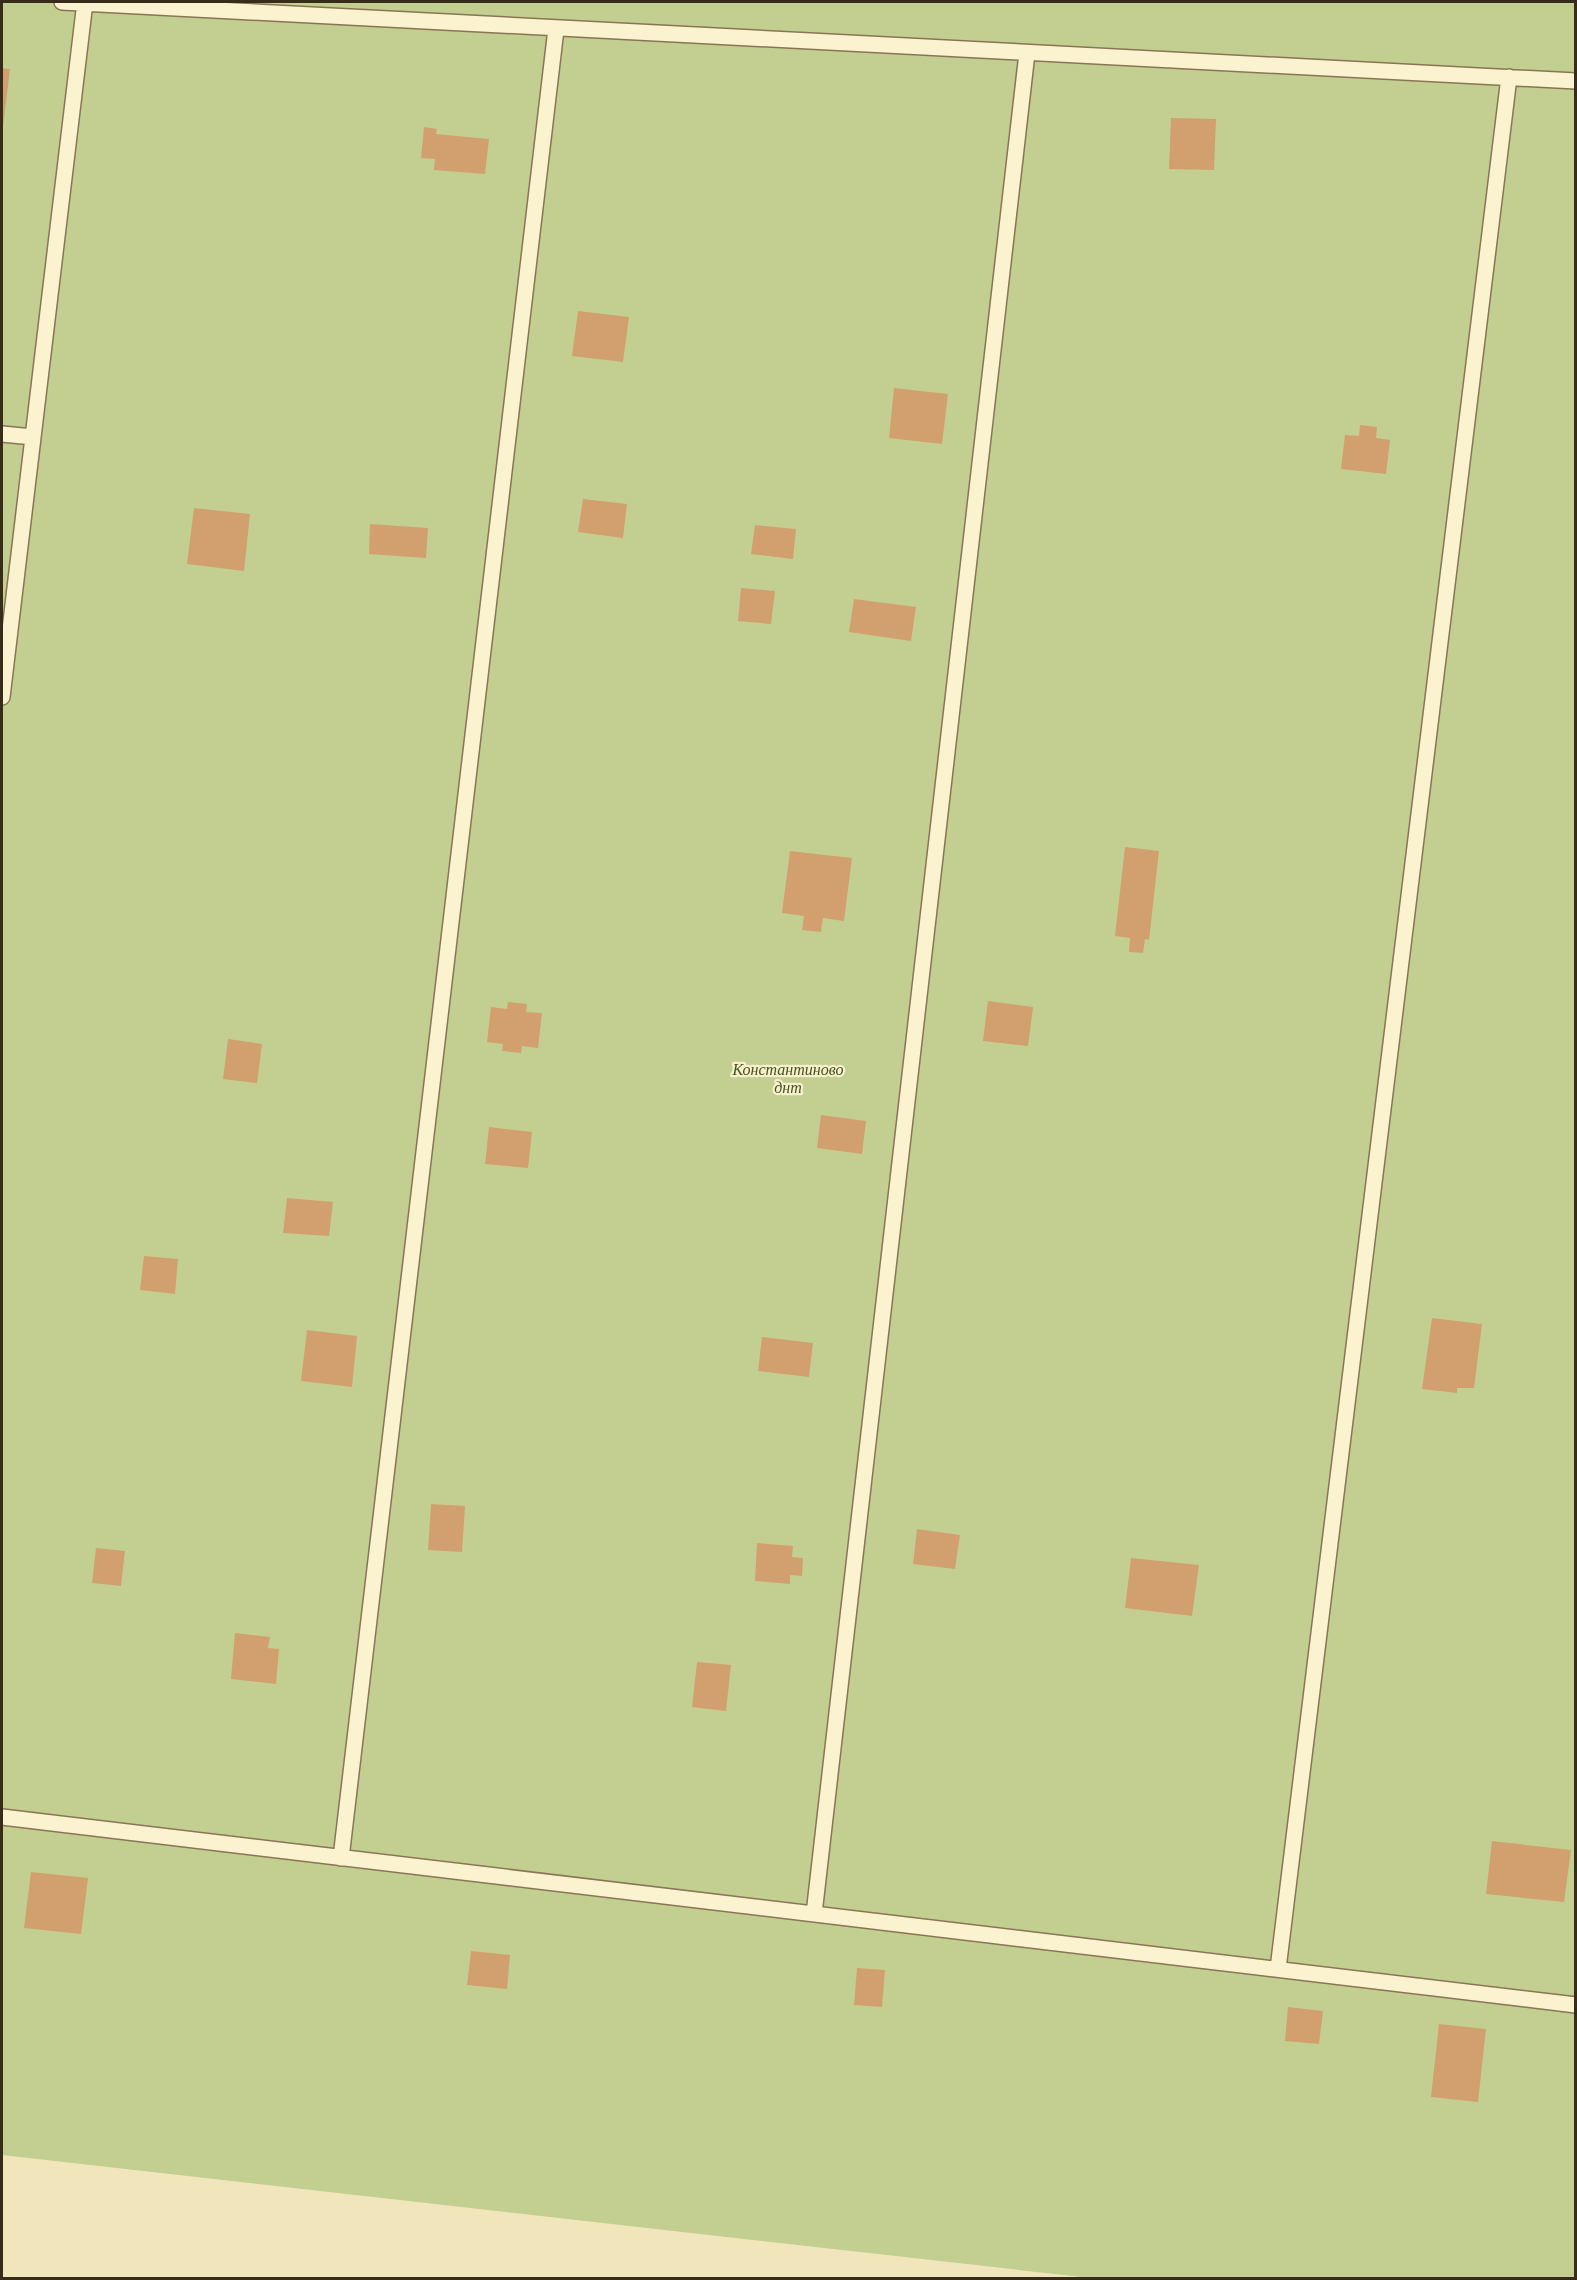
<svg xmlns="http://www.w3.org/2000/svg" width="1577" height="2280" font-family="'Times New Roman',serif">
<rect width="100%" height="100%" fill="#f1e5bc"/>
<path fill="#c3cf90" d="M2,2H1575V2278H1090L2,2155Z"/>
<path fill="#d2a06f" d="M2,68L10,69L3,127H2Z
M1171,118L1216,119L1214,170L1169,169Z
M424,127L437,129L436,134L489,139L485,174L434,170L435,159L421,158Z
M578,311L629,317L623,362L572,356Z
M894,388L948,394L942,444L889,438Z
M1360,425L1377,427L1376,438L1390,440L1386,474L1341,469L1345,435L1359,436Z
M583,499L627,504L623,538L578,532Z
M194,508L250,514L244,571L187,564Z
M370,524L428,528L426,558L369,554Z
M755,525L796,529L793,559L751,554Z
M741,588L775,591L771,624L738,621Z
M854,599L916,607L911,641L849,632Z
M1125,847L1159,851L1149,940L1145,939L1143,953L1129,952L1130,938L1115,936Z
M790,851L852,858L844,921L823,918L821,932L802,930L804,916L782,913Z
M988,1001L1033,1007L1028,1046L983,1041Z
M508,1002L527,1004L526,1012L542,1013L538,1048L522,1046L521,1053L502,1051L503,1044L487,1042L491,1007L507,1009Z
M228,1039L262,1044L257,1083L223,1079Z
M821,1115L866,1121L862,1154L817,1148Z
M489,1127L532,1132L528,1168L485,1164Z
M287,1198L333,1202L329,1236L283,1233Z
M144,1256L178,1259L175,1294L140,1290Z
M1432,1318L1482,1324L1474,1388H1457V1393L1422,1389Z
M307,1330L357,1336L352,1387L301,1381Z
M762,1337L813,1343L809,1377L758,1371Z
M431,1504L465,1506L462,1552L428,1550Z
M917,1529L960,1535L955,1569L913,1564Z
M757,1543L793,1546L792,1557L803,1558L802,1576L790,1575V1584L755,1581Z
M96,1548L125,1551L121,1586L92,1583Z
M1131,1558L1199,1565L1192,1616L1125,1608Z
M235,1633L270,1637L268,1648L279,1649L276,1684L231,1679Z
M697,1662L731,1665L726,1711L692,1707Z
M1492,1841L1571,1850L1564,1902L1486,1894Z
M31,1872L88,1878L81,1934L24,1928Z
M471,1951L510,1955L507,1989L467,1985Z
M857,1968L885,1970L882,2007L854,2005Z
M1288,2007L1323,2011L1319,2044L1285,2041Z
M1439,2024L1486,2029L1478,2102L1431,2097Z"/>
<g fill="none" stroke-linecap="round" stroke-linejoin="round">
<g stroke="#897555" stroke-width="18">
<path id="lane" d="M62,2L1576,81
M2,434L33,437
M2,697L85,2
M2,1817L1576,2005
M341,1858L556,29
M814,1914L1027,53
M1278,1969L1509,77"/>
</g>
<use href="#lane" stroke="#fbf2d0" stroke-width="15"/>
</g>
<g text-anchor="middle" stroke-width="4.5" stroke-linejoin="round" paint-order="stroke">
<g font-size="16" font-style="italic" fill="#435520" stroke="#f8efcc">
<text x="788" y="1075">Константиново<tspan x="788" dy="18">днт</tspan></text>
</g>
</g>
<rect width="1577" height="2280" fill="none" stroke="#372b1a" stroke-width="6"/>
</svg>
